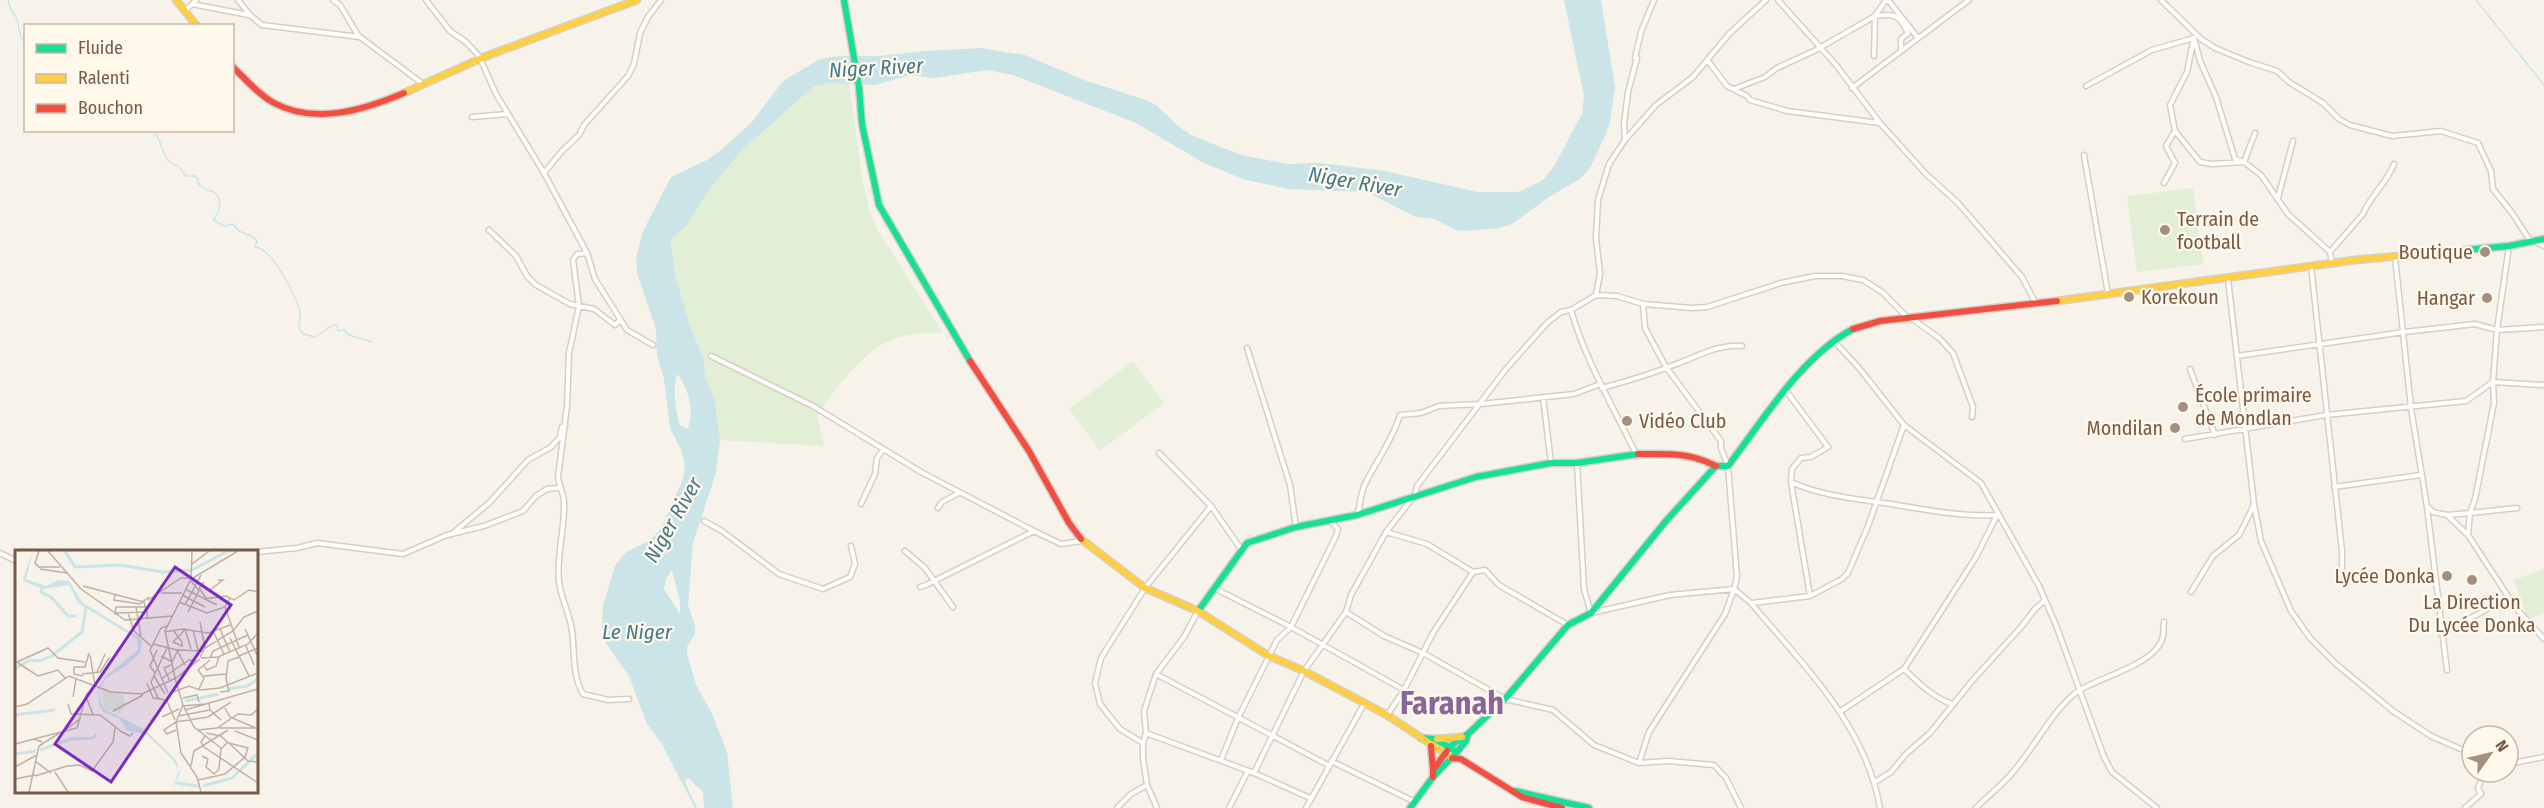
<svg xmlns="http://www.w3.org/2000/svg" width="2544" height="808" font-family="'Fira Sans Condensed',sans-serif">
<rect width="100%" height="100%" fill="#f7f3ea"/>
<path fill="#e2eed5" d="M829,83H849L863,183L869,209L877,229L943,333C928,332 911,333 896,338C867,346 833,391 817,416L824,446L720,440L715,402L705,376L704,360L689,323L675,274L671,242L674,236L684,229L708,191L742,149L805,92L814,86Z
M2193,188L2203,264L2137,272L2127,196Z
M1133,361L1164,403L1100,451L1069,409Z
M2544,569V613L2528,619L2514,580Z"/>
<path fill="#cbe4e7" fill-rule="evenodd" d="M1564,0H1601L1615,87L1610,122L1605,136L1590,168L1580,179L1549,197L1512,224L1499,228L1466,231L1456,230L1434,219L1416,217L1367,192L1288,189L1243,179L1204,163L1136,123L1013,75L987,70L934,78L910,75L875,85L829,83L814,86L742,150L708,191L684,229L674,236L671,242L675,274L689,323L704,360L705,376L715,402L720,440L716,473L693,543L688,605L695,626V634L687,647V654L696,684L713,716L727,752L733,808H704L703,792L688,778L685,782L697,808H695L662,744L647,724L629,676L606,643L602,625L603,606L615,566L625,553L652,539L661,528L683,479L685,466L682,452L670,428L664,379L657,356L656,329L637,273L636,258L643,231L671,177L707,160L720,151L752,122L783,81L820,59L839,56H879L924,51L981,48L1025,55L1084,80L1143,99L1156,105L1178,126L1193,136L1241,155L1288,164L1320,163L1385,171L1477,192H1519L1542,181L1554,166L1582,114L1584,96ZM677,374C688,386 696,414 687,429L679,425C676,408 672,390 677,374ZM672,570L680,601V614L664,589L666,579Z"/>
<g fill="none" stroke-linecap="round" stroke-linejoin="round">
<path stroke="#cbe4e7" stroke-width="1.5" d="M8,0C9,9 12,10 16,17C21,26 16,33 26,44
M2476,0L2544,85
M153,130C164,142 161,162 178,166L186,176H196L200,186C204,190 209,190 214,192C224,199 219,213 213,220L224,226L233,224C242,237 249,231 257,241L255,247C271,247 297,297 300,312C302,321 295,325 303,334L315,337L333,325H337L338,331L344,330L349,335L372,342"/>
<g stroke="#d6cfc6" stroke-width="7">
<path id="street" d="M238,0L250,15L262,25L360,37L423,84
M333,0L340,5L359,37
M426,0L450,31L466,42L479,56L496,94L544,173L587,253L577,254L573,260L579,306L569,353L567,406L558,477C559,486 564,494 564,503C565,530 556,555 559,582C561,599 570,614 572,631C575,653 572,675 583,694L608,700L629,699
M1778,0L1836,65L1880,123L1925,173L1958,203L2022,277L2035,302
M1888,0L1918,38
M2161,0L2201,39L2215,48L2249,62L2277,71L2289,82L2323,103L2339,119L2350,125L2392,136L2441,131L2478,143L2491,171L2493,189L2512,213L2529,239L2544,246
M192,4L249,15
M185,11L196,0
M2194,38L2200,61L2216,97L2235,159L2244,162L2261,175L2288,214L2330,252L2332,263
M1874,56L1875,16C1895,13 1899,15 1908,33L1901,39V51
M1708,61L1727,86L1747,96L1750,100L1787,111L1880,123
M2086,86L2152,50L2194,38
M1852,88L1969,0
M1734,89L1765,77L1777,68L1816,50L1875,16L1886,0
M472,117L507,114
M2175,131L2200,162L2212,164L2244,162L2255,133
M1625,140L1656,105L1693,77L1729,34L1766,0
M2084,155L2108,294
M544,173L562,151L579,135L584,125L628,76L634,64L640,33L648,17L661,0
M2164,183L2175,163L2166,146L2175,131L2170,105L2187,72L2193,42
M2278,198L2293,141
M489,230L516,256L527,276L536,285L570,304L594,309L615,325L620,320
M2330,252L2363,214C2370,196 2387,183 2394,164
M587,253L595,279L627,330L653,345
M2395,257L2411,408L2427,507L2447,670
M2311,266L2342,551V570
M2228,279L2254,504L2261,541L2291,611L2310,638L2336,664L2393,711L2431,736L2463,750L2472,758
M1596,295L1600,274L1596,238L1598,200L1609,164L1625,140L1624,124L1628,92L1637,58H1635L1641,32L1654,0
M1571,310C1586,362 1613,406 1636,454
M1911,318L1939,338L1953,353L1973,407L1972,417
M1833,340L1859,368L1904,425L1981,483L2039,586L2056,625L2104,757L2112,772L2157,808
M1247,348L1290,485L1296,527
M711,356L813,406L921,472L1034,531L1061,544L1082,541
M2237,356L2404,332L2475,324L2497,330L2544,327
M2190,369L2215,435
M1602,388C1628,381 1654,373 1679,363C1701,355 1718,344 1742,346
M1787,392L1828,447L1811,457L1801,458L1792,469L1791,482
M1543,397L1551,463
M1904,425L1868,526L1848,573L1842,579L1810,596L1791,482C1821,496 1858,499 1891,504C1926,510 1963,517 1998,515
M2185,439L2326,415L2466,401L2493,382L2497,330L2509,246
M1159,453L1211,506L1241,549
M1577,463L1584,589L1591,613L1670,595L1734,589L1751,603C1803,665 1866,725 1880,808
M2334,487L2421,475
M861,504L875,474L877,458L883,450
M2428,507L2433,512L2447,515L2468,535L2515,607L2544,639
M938,508L942,502L959,493
M1358,514C1360,504 1361,491 1366,482C1377,460 1393,439 1400,415L1421,413L1439,406L1481,404L1574,394L1600,384
M2447,515L2470,513L2475,499L2494,403L2493,382L2544,385
M704,521L722,531L779,574L823,589L850,577L855,564L851,546
M1386,532L1427,544L1473,572
M452,534L490,502L528,460L551,447L560,437L562,427L565,425
M2468,534L2470,513L2517,508
M905,551L925,568L953,607
M256,552L297,548L317,543L403,554L447,535L484,526L523,511L536,496L547,489L559,488
M0,553L16,561
M920,587L926,585L1034,531
M1214,588L1291,627L1404,690
M2191,592L2213,556L2239,535L2254,505
M1752,603L1810,596
M1346,612L1384,636L1423,653L1505,699L1553,710L1594,745L1639,763L1668,761L1714,765L1726,778L1741,808
M2441,634L2491,607H2515
M1904,669C1919,683 1932,697 1952,704
M1156,674L1328,765
M1841,711L1904,669L1976,557L1997,515
M1388,714L1404,690L1433,633L1473,572L1485,570L1499,585L1568,625
M1146,733L1254,773L1310,798
M1143,743L1120,729L1100,704L1095,683L1101,658L1145,588L1211,506
M1221,760L1238,718L1277,640L1291,627L1336,536L1338,529L1330,521
M1331,761L1413,801
M1639,763L1649,732L1725,614L1734,589L1737,577L1728,466L1721,448V441L1666,367L1645,328L1643,304
M2508,764L2544,757
M1254,773L1304,671L1346,612L1351,595L1386,532L1415,495L1417,486L1506,369L1547,323L1561,312L1571,310L1596,295L1617,296L1643,304L1692,308L1707,307L1781,283L1815,276H1842L1863,280L1882,292L1907,317
M1875,782L1891,772L1906,754L1930,733L1972,681L2022,626L2035,609L2044,601
M1117,808L1131,794L1147,785
M1157,808L1147,785L1143,758V743L1146,733L1144,711L1156,674L1184,637L1198,611
M1229,808L1248,771
M1306,808L1364,704
M1976,808C1988,796 2002,785 2013,772C2032,751 2057,703 2080,690C2100,677 2158,664 2163,636C2164,631 2163,627 2164,622
M2465,808L2481,794L2478,788L2481,780L2480,772"/>
</g>
<g stroke="#d6cfc6" stroke-width="9">
<path id="fast" d="M844,0L859,87L862,124L879,205L970,361
M2454,251L2509,246L2544,239
M1198,611L1247,543L1296,527L1357,515L1476,477L1551,463H1577L1638,454
M1449,747L1468,734L1505,699L1568,625L1591,613L1666,521L1716,466H1728C1764,419 1801,357 1853,329
M1457,752L1466,741L1468,734
M1515,791L1589,808
M1410,808L1433,777L1457,752L1435,739L1421,738"/>
</g>
<g stroke="#d6cfc6" stroke-width="9">
<path id="slow" d="M176,0L197,26
M404,93L484,57L637,0
M2057,301L2355,260L2454,251
M1081,539L1145,588L1198,611L1269,656L1304,671L1387,715L1452,758
M1437,739L1462,737"/>
</g>
<g stroke="#d6cfc6" stroke-width="9">
<path id="jam" d="M232,66C245,79 258,94 274,103C315,125 364,110 404,93
M1853,329L1880,321L2057,301
M970,361L1029,451L1069,523L1081,539
M1638,454C1668,454 1688,452 1716,466
M1431,746L1433,770
M1452,758L1461,759L1522,797L1562,808
M1433,777V770L1447,751"/>
</g>
<use href="#street" stroke="#fefdfc" stroke-width="4"/>
<use href="#fast" stroke="#16e098" stroke-width="6"/>
<use href="#slow" stroke="#ffcf43" stroke-width="6"/>
<use href="#jam" stroke="#f24e42" stroke-width="6"/>
</g>
<g fill="#a39081" stroke="#fff8eb" stroke-width="2">
<circle cx="2165" cy="230" r="6"/>
<circle cx="2485" cy="252" r="6"/>
<circle cx="2129" cy="297" r="6"/>
<circle cx="2487" cy="298" r="6"/>
<circle cx="2183" cy="407" r="6"/>
<circle cx="1627" cy="421" r="6"/>
<circle cx="2175" cy="428" r="6"/>
<circle cx="2447" cy="576" r="6"/>
<circle cx="2472" cy="580" r="6"/>
</g>
<g text-anchor="middle" stroke-width="4.5" stroke-linejoin="round" paint-order="stroke">
<g font-size="20" fill="#765b49" stroke="#fff8eb" text-anchor="start">
<text x="2177" y="226">Terrain de<tspan x="2177" dy="23">football</tspan></text>
<text x="2473" y="259" text-anchor="end">Boutique</text>
<text x="2141" y="304">Korekoun</text>
<text x="2475" y="305" text-anchor="end">Hangar</text>
<text x="2195" y="402">École primaire<tspan x="2195" dy="23">de Mondlan</tspan></text>
<text x="1639" y="428">Vidéo Club</text>
<text x="2163" y="435" text-anchor="end">Mondilan</text>
<text x="2435" y="583" text-anchor="end">Lycée Donka</text>
<text x="2472" y="609" text-anchor="middle">La Direction<tspan x="2472" dy="23">Du Lycée Donka</tspan></text>
</g>
<g font-size="21" font-style="italic" fill="#427a8a" stroke="#fff8eb">
<text transform="translate(876 68) rotate(-3)" y="7">Niger River</text>
<text transform="translate(1355 182) rotate(10)" y="7">Niger River</text>
<text transform="translate(673 520) rotate(-60)" y="7">Niger River</text>
<text x="637" y="639">Le Niger</text>
</g>
<g font-size="32" font-weight="bold" fill="#8a6599" stroke="#fff8eb">
<text x="1452" y="714">Faranah</text>
</g>
</g>
<g transform="translate(15 550)">
<rect width="243" height="243" fill="#f7f3ea"/>
<path d="M86,139L108,144L110,157L105,164L88,158Z" fill="#e2eed5"/>
<path d="M18,1L11,29L31,36L44,30L54,31L68,53L125,88L127,92L125,103L111,116L91,128L84,141L85,149L88,158L130,180L161,210L165,223L156,242L164,220L157,209L131,184L112,181L105,169L88,162L84,155L83,138L91,126L123,100L122,89L63,53L54,35L28,39L10,32L8,28Z" fill="#cbe4e7"/>
<path fill="none" stroke="#cbe4e7" stroke-width="3" d="M50,1L60,17L105,15L148,22L177,20L213,1M26,38L27,43L36,47L53,66H61M0,119L15,110L24,111L37,106L67,82L71,57M213,139L232,136L243,129M170,151L204,144M0,165L40,160M25,200L55,189L78,188L81,184M0,204L21,201M161,233L183,236M188,236L217,228L243,203"/>
<path fill="none" stroke="#bfb1a5" stroke-width="1.5" d="M24,1L20,13L24,17H45M33,1L66,39L110,70L157,66M177,14L194,1M25,19L52,23M189,32L184,38L191,48M68,36L129,52L133,69M170,39L202,55M195,40L208,30H203M146,43H167M100,44L99,50L125,54L134,47M167,45L190,57M189,49L211,46L219,50L234,40L243,42M133,50L166,28H178L223,1M164,52L192,63L210,57L215,48M170,55L186,25M121,57L126,87M210,57L224,97M173,62L184,41L176,31M101,63L133,62M113,63L119,81L136,96M100,65L101,57H133M185,72L190,98M152,76L146,78L135,100L153,143M205,79L215,102M230,79L242,105M178,80L183,100M159,81L163,87L164,88L167,92V96L158,92L166,84L169,80L170,79L176,99M198,81L209,104M150,82L167,79L193,83L215,75M215,88L234,126M138,94L162,100L170,115M153,96L136,132L143,148L152,151L160,170M231,96L239,115M75,105L80,135M146,106L157,112L163,100L188,101M224,106L243,98M185,107L190,98L218,81L229,67L243,61M186,108L203,107L233,94L243,83M195,108L198,101L233,85M0,113L33,98L43,108L70,112M3,113L23,126L43,120L50,128M189,116L192,120L201,116L204,107M82,122L90,104M140,123L135,116L142,100M67,124L85,122L95,107M68,126L59,124V117H70L74,103M139,126L150,144M189,126L211,124M160,128L150,81L176,29L177,1M160,128L168,155L161,172L166,203L182,227L186,242M161,128L185,109M146,129L174,110L183,111M211,129L213,111L224,107M155,131L149,118L156,115M132,133L138,148L145,149M184,139L189,128L183,120L195,110M158,142L174,136L185,140L205,138L243,123M205,142L214,141L211,129M58,147L61,129M71,147L78,164M168,148L182,145L184,152M194,153L195,160L206,170M53,154L56,164L85,165L107,182L115,186L118,183M168,156L189,154M0,157L12,154L54,126L96,142L127,144L161,128M169,157L179,177L206,198L204,219L199,224M210,158L215,167L243,179M170,160L243,139M98,161L128,145M163,166L195,160M147,167L164,159M204,178H240M161,180L152,184L149,180L161,172L193,167L216,152M183,180L202,178L223,164L236,165L243,159M49,181L66,168M220,181L243,190M191,183L206,186L212,192M190,186L186,192L189,197L243,233M19,189L46,182M0,194L19,189L27,192M206,199L213,192L233,211L243,212M187,206L193,209L191,217L199,224M20,211L36,223M176,216L179,201L213,180M0,217L22,205M40,222L53,242M20,226L52,216L65,215L77,221L98,192L100,178M0,229L20,225M183,230L210,224L230,207L233,198L214,193M14,242L24,196L46,182L62,178L71,145L79,135"/>
<path fill="#7b2cbf" fill-opacity="0.15" stroke="#7b2cbf" stroke-width="3" d="M160,17L216,55L96,232L40,194Z"/>
<rect width="243" height="243" fill="none" stroke="#765b49" stroke-width="3"/>
</g>
<rect x="24" y="24" width="210" height="108" fill="#fff8eb" stroke="#c8b9aa" stroke-width="1.5"/>
<rect x="36" y="44" width="30" height="9" fill="#16e098" stroke="#c8b9aa" stroke-width="1.5"/>
<text x="78" y="54" font-size="18" fill="#765b49">Fluide</text>
<rect x="36" y="74" width="30" height="9" fill="#ffcf43" stroke="#c8b9aa" stroke-width="1.5"/>
<text x="78" y="84" font-size="18" fill="#765b49">Ralenti</text>
<rect x="36" y="104" width="30" height="9" fill="#f24e42" stroke="#c8b9aa" stroke-width="1.5"/>
<text x="78" y="114" font-size="18" fill="#765b49">Bouchon</text>
<g transform="translate(2490 754) rotate(56)"><circle r="28" fill="#fff8eb" stroke="#c8b9aa" stroke-width="1.5"/>
<path d="M0-4.5L10 22L0 15L-10 22Z" fill="#a39081"/>
<text y="-9" font-size="16" font-weight="bold" text-anchor="middle" fill="#765b49">N</text>
</g>
</svg>
